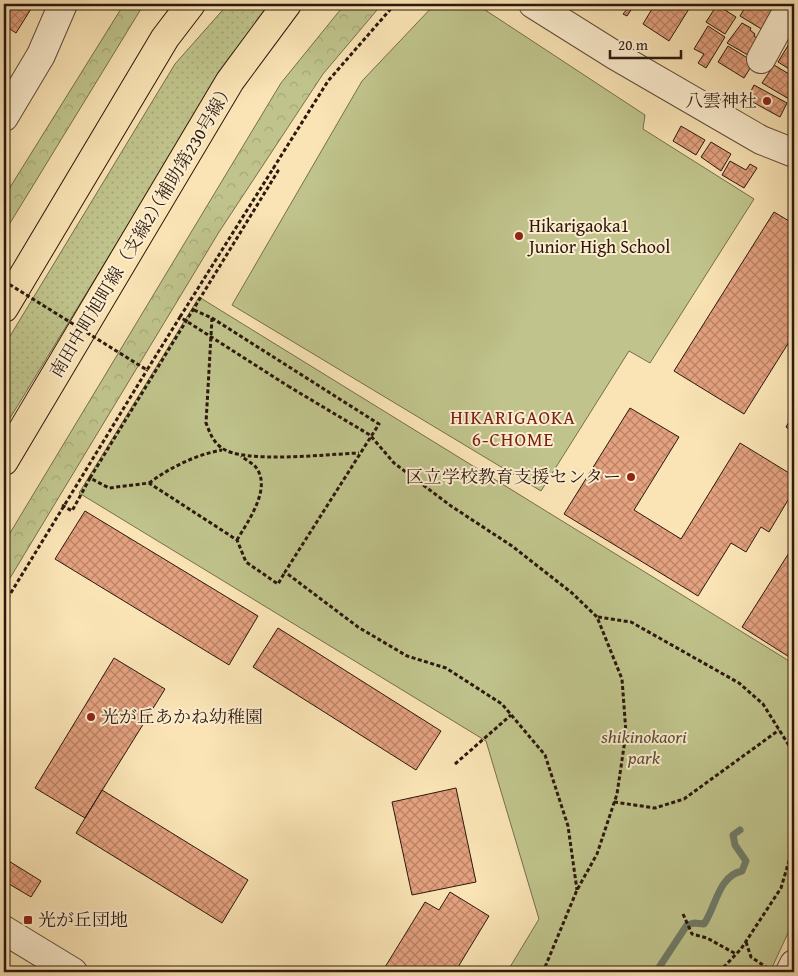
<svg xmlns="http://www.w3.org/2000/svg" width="798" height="976" font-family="'Gentium Book Plus','Noto Serif JP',serif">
<defs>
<pattern id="forest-crowns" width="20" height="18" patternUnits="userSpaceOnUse" patternTransform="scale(1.25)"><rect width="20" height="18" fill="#c0c48c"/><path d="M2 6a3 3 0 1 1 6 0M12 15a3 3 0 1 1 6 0" fill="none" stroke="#a5a878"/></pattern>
<pattern id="garden-dots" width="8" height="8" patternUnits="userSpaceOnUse" patternTransform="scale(1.25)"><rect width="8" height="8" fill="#c0c48c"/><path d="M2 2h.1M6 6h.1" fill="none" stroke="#a5a878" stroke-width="1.8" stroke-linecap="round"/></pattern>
<pattern id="building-cross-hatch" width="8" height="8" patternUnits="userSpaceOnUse" patternTransform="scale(1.25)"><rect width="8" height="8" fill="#e4a17f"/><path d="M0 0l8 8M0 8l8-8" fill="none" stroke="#b98266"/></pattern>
</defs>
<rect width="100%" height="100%" fill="#fae4b5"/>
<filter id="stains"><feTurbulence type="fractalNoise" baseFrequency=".004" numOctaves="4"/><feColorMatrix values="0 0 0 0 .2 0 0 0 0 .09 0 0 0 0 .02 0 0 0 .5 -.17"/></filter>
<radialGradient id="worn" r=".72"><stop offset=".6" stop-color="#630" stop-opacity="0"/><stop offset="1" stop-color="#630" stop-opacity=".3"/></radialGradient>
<path fill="url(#forest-crowns)" stroke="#766e4d" d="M124,4H144L4,233V197Z
M345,4H382L323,74L219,232L4,588V543L281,83Z"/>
<path fill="#c0c48c" stroke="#766e4d" d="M435,4H476L645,115L643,129L754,199L650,363L629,351L541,491L232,305L362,81Z
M199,297L794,664V920L770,972H507L539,919L486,741L79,493Z"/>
<path fill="url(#garden-dots)" stroke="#766e4d" d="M228,4H271L205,99L4,428V346L175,64Z"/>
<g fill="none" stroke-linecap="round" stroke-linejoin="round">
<path stroke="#717c6a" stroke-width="7" d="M656,972L687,925L694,923L704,924C716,907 718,876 742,871L746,861L735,845L733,835L740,830"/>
</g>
<path fill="url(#building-cross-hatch)" stroke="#2c180e" d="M4,4H34L16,33L4,25Z
M616,4H635L627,16L623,14L628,8H624Z
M655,4H692L669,41L643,24Z
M747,4H786L768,33L740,16Z
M717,5L736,17L725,34L706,22Z
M742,23L751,28L750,30L755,34L754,36L763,42L753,58L727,43Z
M708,26L725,37L706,68L698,63L704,54L694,49Z
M789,44L794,47V72L778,62Z
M728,46L754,62L744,78L718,62Z
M774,65L794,77V89L789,99L762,83Z
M754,85L787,103L780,117L747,99Z
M681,126L705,140L696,155L673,141Z
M711,142L731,154L721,171L701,157Z
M730,161L746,170L750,164L757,168L744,188L722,175Z
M774,212L794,224V311L792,316L794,317V334L744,414L674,371Z
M630,408L679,437L634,510L681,539L740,443L794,476V490L769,532L761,527L746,552L731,543L698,596L564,514Z
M794,413V433L786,427Z
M85,511L258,616L229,665L55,559Z
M794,545V660L742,627Z
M278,628L441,731L416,770L253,667Z
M114,658L165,689L85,818L35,788Z
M456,788L476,882L412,895L392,802Z
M102,790L248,880L222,923L76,833Z
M4,858L41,881L31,897L4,881Z
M450,892L489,916L455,972H382L425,902L439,910Z"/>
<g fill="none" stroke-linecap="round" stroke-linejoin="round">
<g stroke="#604b38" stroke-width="30">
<path id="minor" d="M533,4L616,56L761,140L794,153
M761,59L791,4
M4,117L41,55L63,4
M4,930L73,972
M790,972L794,964"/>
</g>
<g stroke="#2c180e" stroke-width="30">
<path id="major" d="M4,308L165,38L191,4
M4,461L230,81L287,4"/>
</g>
<path stroke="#2c180e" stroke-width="3" stroke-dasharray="4 2.5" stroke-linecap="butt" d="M194,310L212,318L379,424L285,572L358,627L407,656L446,668L502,704L545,755L568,826L577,890
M180,317L328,81L395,4
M212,318L206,423C210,433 213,442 222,448C243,464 329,454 359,453
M288,386L370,435L394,463L451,506L512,546L572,593L597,617L622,679L626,733L617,794L597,854L577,890L543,972
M90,478L278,171L273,167
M149,483C171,467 195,455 222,450
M62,505L72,511L90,478L109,488L149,483L237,540L246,562L278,584L285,572
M237,540C248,521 274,486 254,465C250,462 245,459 241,456
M4,604L147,370
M598,617L631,622L739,683L763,704L793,752L794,762
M455,764L511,715
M614,802L655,808L684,799L779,730
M683,914L692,934L707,938L736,954
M746,942L751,957L766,967
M719,972L741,949L781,888L794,844"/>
<use href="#minor" stroke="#fcedcf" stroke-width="28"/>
<use href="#major" stroke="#fae4b5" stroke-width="28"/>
<path stroke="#2c180e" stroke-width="3" stroke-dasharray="4 2.5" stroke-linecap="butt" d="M4,281L147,370L180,317L288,386"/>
</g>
<g fill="#8f2418" stroke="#fcedcf" stroke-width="2">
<circle cx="767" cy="101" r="5"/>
<circle cx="519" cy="236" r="5"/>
<circle cx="631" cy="477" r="5"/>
<circle cx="91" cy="717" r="5"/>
<rect x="23" y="915" width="10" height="10" rx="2.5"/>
</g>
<g text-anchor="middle" stroke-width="4" stroke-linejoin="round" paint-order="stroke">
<g font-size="18" fill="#2c180e" stroke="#fcedcf" text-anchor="start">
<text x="757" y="107" text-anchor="end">八雲神社</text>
<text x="529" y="232">Hikarigaoka1<tspan x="529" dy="21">Junior High School</tspan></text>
<text x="621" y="483" text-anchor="end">区立学校教育支援センター</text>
<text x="101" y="723">光が丘あかね幼稚園</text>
<text x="38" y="926">光が丘団地</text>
</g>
<g font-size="18" fill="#2c180e" stroke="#fcedcf">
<text transform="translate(142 230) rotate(-59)" y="6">南田中町旭町線（支線2）（補助第230号線）</text>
</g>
<g font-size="18" font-style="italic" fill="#584c34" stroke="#fcedcf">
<text x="644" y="743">shikinokaori<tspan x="644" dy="21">park</tspan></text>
</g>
<g font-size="19" letter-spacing="1" fill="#7a1f14" stroke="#fcedcf">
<text x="513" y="424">HIKARIGAOKA<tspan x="513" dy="22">6-CHOME</tspan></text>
</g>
</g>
<rect width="798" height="976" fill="none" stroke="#fae4b5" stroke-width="20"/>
<rect x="5" y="5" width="788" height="966" fill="none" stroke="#2c180e" stroke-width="2.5"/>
<rect x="10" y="10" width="778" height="956" fill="none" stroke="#2c180e"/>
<path d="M610 50v8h71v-8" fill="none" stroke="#2c180e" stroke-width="2.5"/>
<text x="618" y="50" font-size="15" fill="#2c180e" stroke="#fcedcf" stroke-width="4" paint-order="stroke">20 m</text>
<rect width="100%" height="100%" filter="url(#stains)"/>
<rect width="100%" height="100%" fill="url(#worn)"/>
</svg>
